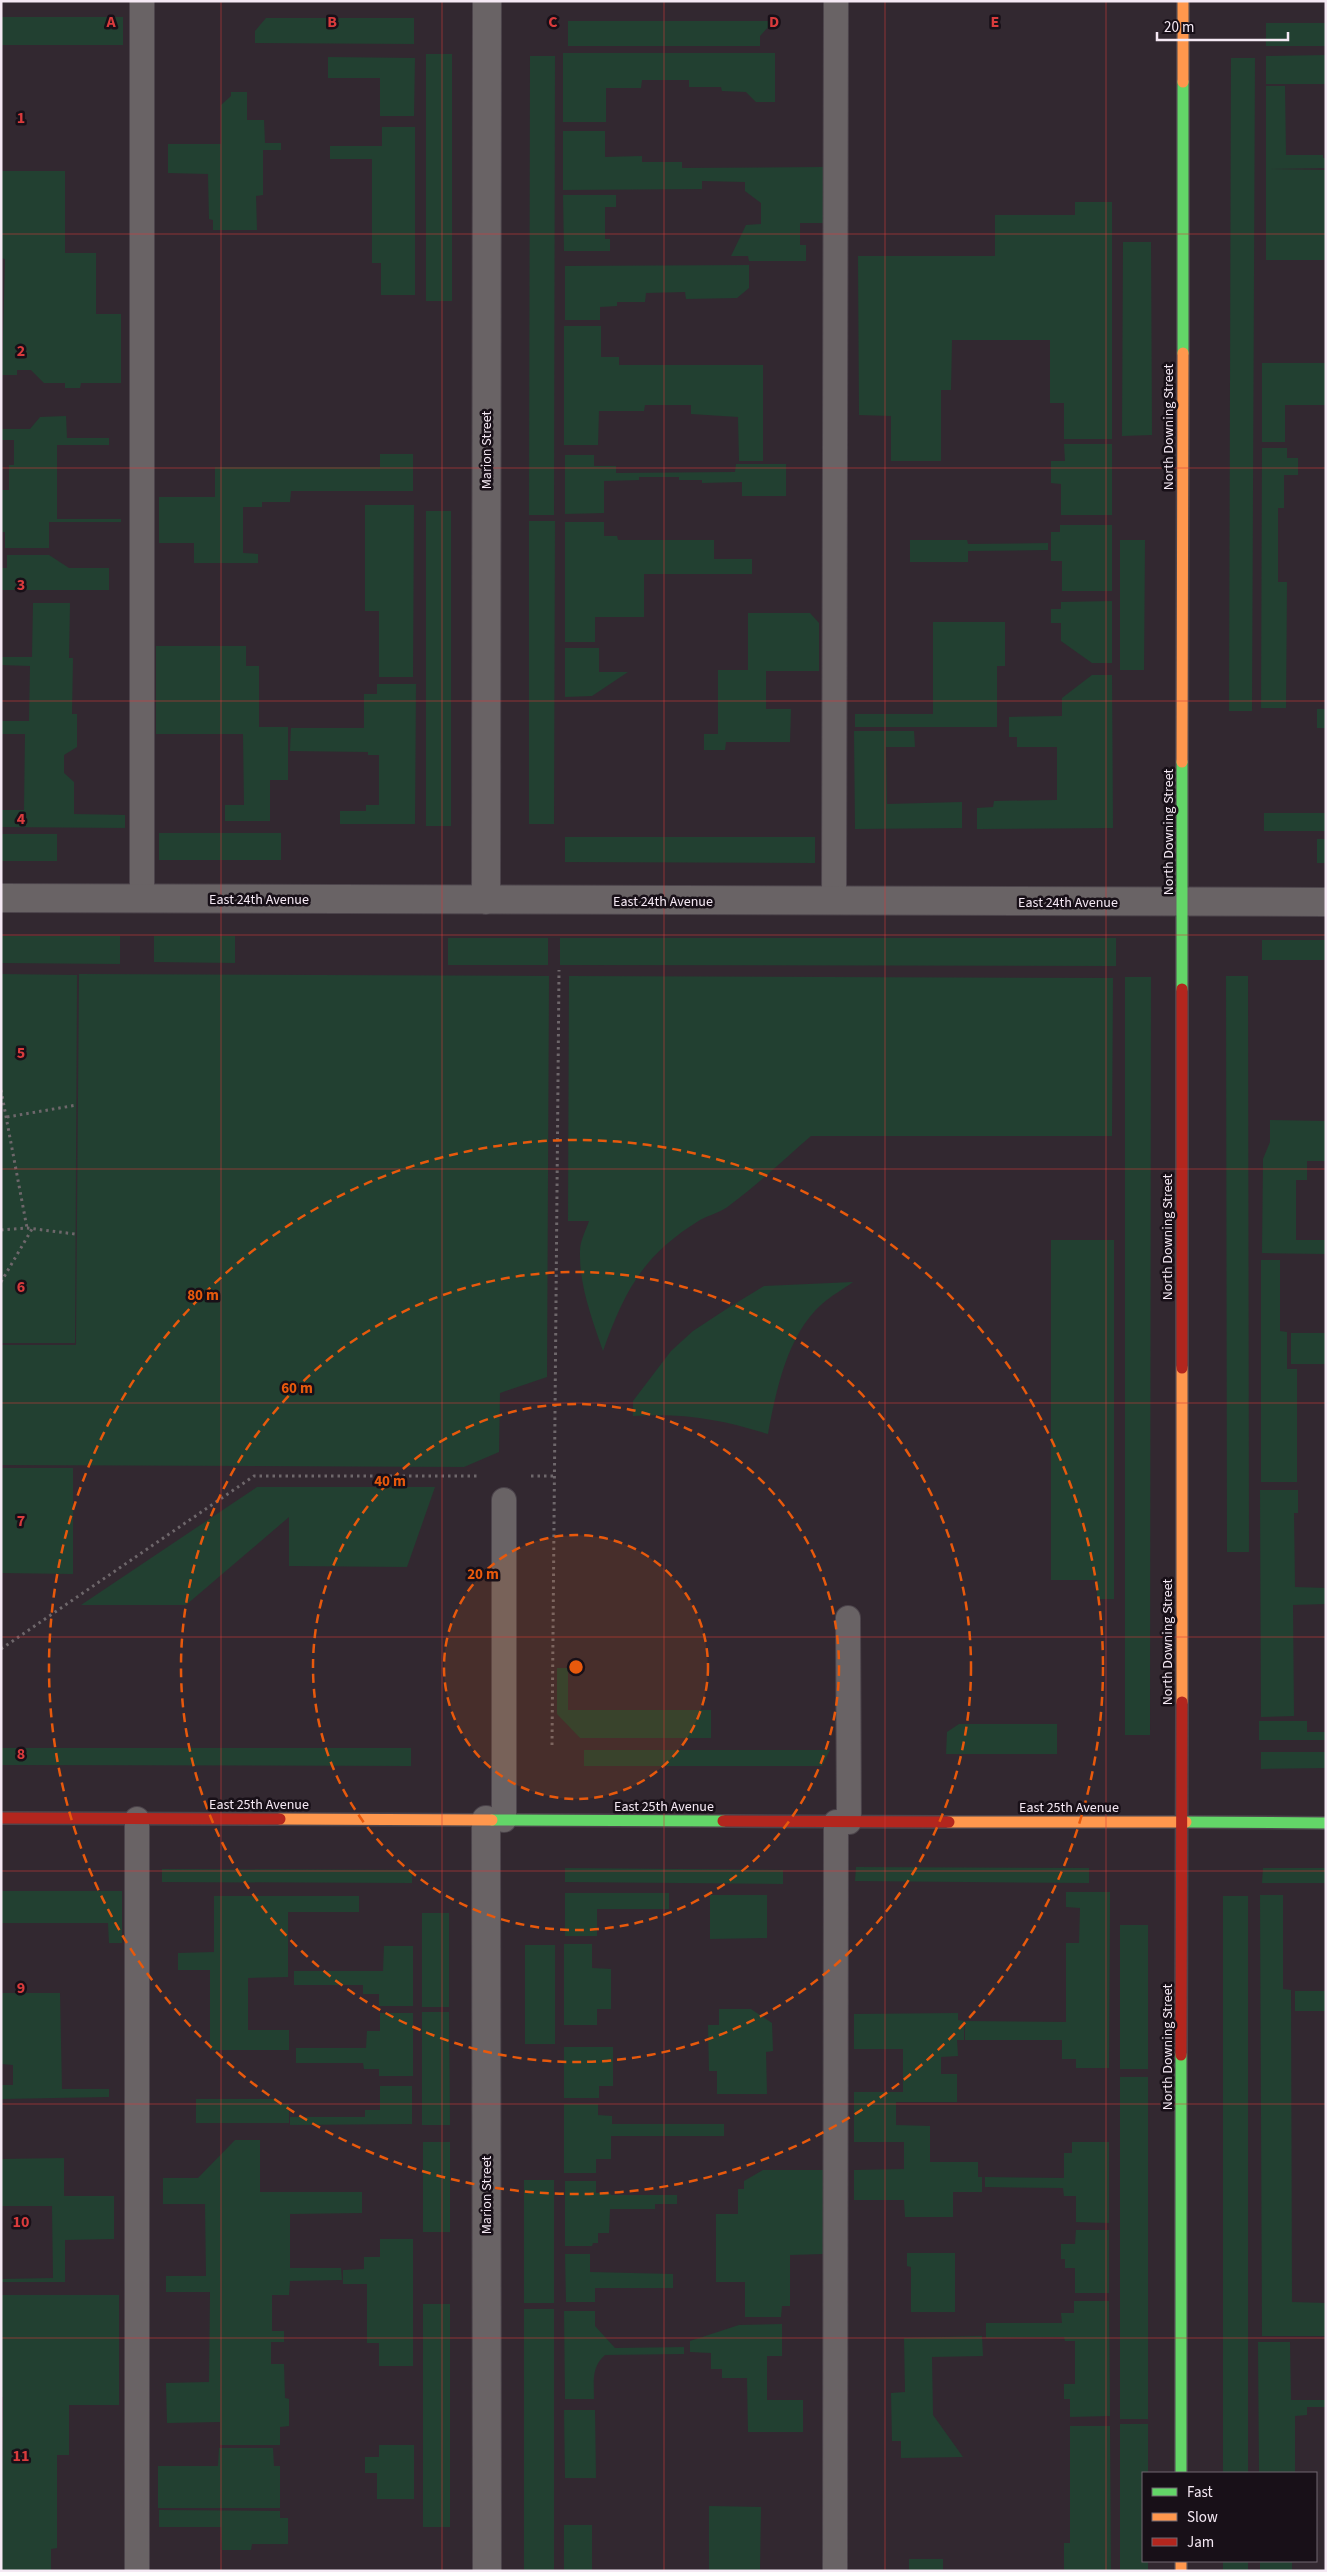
<svg xmlns="http://www.w3.org/2000/svg" width="1327" height="2572" font-family="'Source Sans 3',sans-serif">
<rect width="100%" height="100%" fill="#322830"/>
<path fill="#224031" d="M1,17H123V45H1Z
M266,18H414V44L255,43V31Z
M568,21H774L760,36V46H568Z
M1266,23H1326V46H1266Z
M563,53H775V102H756L746,92L722,91L721,87H689V80H642L641,88H606V122H563Z
M426,54H452V301H426Z
M1326,55V84H1266V56Z
M530,56H555L554,515H529Z
M328,57L415,58L414,116H380V78H328Z
M1231,58H1255L1252,711H1229Z
M1266,86H1285L1286,155H1323V158H1326V168L1267,169L1326,170V260H1266Z
M231,92H247V120H264L265,143H281V150H263V195L256,196L257,230H213V220L209,219L208,174L168,173V144H221V105L231,96Z
M382,127H415V295H381V263H372V159H330V146H382Z
M563,131H605V157L642,156V162H682V168L823,167L824,223H800V245H806V261H749L748,256H731L746,225L761,224V203L745,191V182L702,181V189L563,190Z
M1,171H65V253H96V314H121V383H81L80,388H65V383H44L31,370H17V375H2L5,259L1,258Z
M563,195H616V207H605V239H610V251H564Z
M1075,202H1112V439H1064V403H1050V340H952L951,390H941V461H891V416L859,415L858,256H995V215H1075Z
M1123,242H1151L1152,435L1122,436Z
M749,265V288L737,298L686,299L685,292L646,293L645,302H617V306L600,307V320H565V266Z
M564,326H601V357H619V365H763V461H739L738,417L691,414V405H645L644,411H599L598,445H564Z
M1262,363H1326V405H1285V442H1262Z
M66,416L67,438H109V445H57V519H121V522H49V548H5V532H1V490H9V465H14V440H1V429H30L40,417Z
M1064,444H1112V515H1061V484L1051,483V461H1065Z
M1262,448H1287V458H1298V475H1284V508H1278V582H1287L1286,708H1261Z
M380,454H413V491H291L290,502H262V507H243V553L258,554V563H194V543H159V497H215V467H380Z
M565,455H594V466H616V473L735,472L736,464H786V496H742V482L702,483V480H679V477H639V480L604,481V513L565,514Z
M365,505H414L413,677H379V611H365Z
M426,511H451V826H426Z
M529,521H555L554,824H529Z
M565,522H604V536H617L618,540H714V559H752V574H644V617H595V642H565Z
M1060,525H1112V591H1062V561H1051V532H1060Z
M910,540H967L968,544L1048,543V550L968,551V562H910Z
M1120,540H1145L1144,670H1120Z
M7,555H49L69,568H109V590H1V568H7Z
M1112,601V663H1092L1061,641V623H1051V609H1061V602Z
M33,603H70L69,658H73L72,714H77V747L64,755V773L74,782V814L125,815V828L1,827V810H24L25,734H1V721H29L30,666L1,665V657H32Z
M748,613H810L819,623V671H766V709H791L790,742H726L725,750H704V734H718V670H748Z
M933,622H1005V666H997V727H855V714H933Z
M246,646V666H259V727H288V780H270V821H225V805H244L243,734H156V646Z
M565,648H599V672H628L592,696L565,697Z
M1092,675H1112L1113,828L977,829V808L993,807L994,801L1057,800V747H1017V737H1009V717L1062,716V698Z
M377,684H416L415,824H340V811H366V805H379V755H368V752L290,751L291,728H364V694H377Z
M1317,709H1326V728H1317Z
M854,731H914L915,747H886L887,804L962,802V828L855,829Z
M1264,813H1326V831H1264Z
M159,833H281V860H159Z
M1,834H57V861H1Z
M565,837H815V863L565,862Z
M1317,839H1326V863H1317Z
M1,936H120V964L1,963Z
M154,936H235V963L154,962Z
M448,938H548V965H448Z
M560,938H1116V966L560,965Z
M1262,940H1326V960H1262Z
M1,974L77,975L75,1343H1Z
M79,974L549,976L547,1377L500,1393L499,1452L464,1467L1,1465V1345H76Z
M569,976L1113,978L1112,1136H811C784,1159 759,1184 730,1205C722,1212 709,1215 700,1220C643,1255 625,1290 603,1351C592,1319 579,1285 580,1251C580,1241 586,1230 589,1221H568Z
M1226,976H1248L1249,1552H1227Z
M1125,977H1151L1150,1735H1125Z
M1270,1120L1326,1121V1161H1307V1180H1296V1240H1326V1254L1262,1253L1263,1159L1270,1142Z
M1051,1240H1114V1599H1097V1580H1051Z
M1261,1260H1280V1331L1287,1332V1369H1297V1482H1261Z
M853,1282C843,1289 831,1296 822,1304C787,1335 776,1391 768,1434C719,1419 685,1413 633,1416V1401L671,1351L693,1331L728,1308L764,1286Z
M1291,1333H1326V1364H1291Z
M1,1468H73V1574L1,1573Z
M257,1487H435L407,1567L289,1566V1517L186,1605H81Z
M1260,1490H1298V1513H1294L1295,1587L1326,1588V1604L1293,1605L1294,1716L1261,1717Z
M557,1668H568V1710H711V1738H580L557,1714Z
M1259,1721H1307V1732H1326V1740H1259Z
M959,1724H1057V1754H946L947,1732Z
M1,1748H411V1766L1,1765Z
M584,1750H830L822,1766H584Z
M1261,1752H1326V1768L1261,1769Z
M856,1867L1089,1868V1883L855,1881Z
M565,1868L783,1870V1884L565,1882Z
M1263,1868H1326V1883H1262Z
M162,1869L412,1870V1883L162,1882Z
M1,1891H122V1943H109L108,1923H1Z
M1066,1892H1110L1109,2068H1076V2059H1062V2040H965V2021L1066,2022V1943H1079L1080,1908L1066,1907Z
M565,1893H669V1909H597V1936H565Z
M710,1895H767V1938L710,1939Z
M1260,1895H1283V1989L1291,1990L1292,2302L1326,2303V2336H1262Z
M214,1896H359V1912H288V1977L248,1978V2030H289V2050H210V1970H178V1953L214,1952Z
M1223,1896H1248V2473H1223Z
M422,1913H449V2007H422Z
M1120,1925H1148V2069H1120Z
M564,1944H592V1968L611,1969V2009H597V2025H564Z
M525,1945H555V2044H525Z
M384,1946H413V2006H379V1994H363V1985H294V1971H383Z
M1295,1991H1326V2011H1295Z
M1,1993H60L62,2089H109V2097L1,2099V2085H13V2065L1,2064Z
M719,2009H751L772,2023L773,2051L766,2052L767,2094H717V2071H709L708,2025H719Z
M422,2012H449L450,2125H422Z
M380,2013H413V2076H379V2069H364L363,2063H296V2048H366L367,2031H380Z
M958,2013V2020L964,2021V2040H957L958,2056L941,2057V2074H957V2102H896V2125L930,2126V2162H978V2177H982V2192H953V2217H905L904,2200H854V2170L904,2169V2142H854V2092H903V2049H854V2014Z
M564,2047H613V2086H599V2098H564Z
M1120,2077H1148V2419H1120Z
M380,2086H412V2124L290,2125V2117H365V2110H380Z
M196,2099H276L277,2104H289V2123H196Z
M564,2104H598V2115L612,2116V2124H724V2136H611V2159H596V2173H564Z
M235,2140H260V2192H362V2213L290,2214V2268H341L342,2280L290,2281L289,2295H272V2331H284V2342H271V2364H284L285,2398L289,2399V2426L280,2427V2445H220V2422L167,2423L166,2383L209,2382L210,2292H166V2276H206L205,2204H163V2178H198Z
M423,2142H450V2232H423Z
M1072,2142H1109V2223L1076,2222V2196H1064L1063,2188L985,2187V2177L1064,2178V2153H1072Z
M64,2158V2196H114V2239L65,2240V2282H1V2279L53,2278L52,2206H1V2159Z
M763,2170H823V2254L790,2255V2306H782L781,2317H745V2282H716V2214H738V2189H744V2181Z
M524,2180H554V2303H524Z
M565,2181H596V2193H610L611,2195H677V2204H655V2209H610L609,2233H598V2243H593L592,2246H565Z
M1076,2230H1109V2293H1075V2268H1065V2259H1061V2244H1075Z
M380,2239H413V2366H379V2343H367V2284H343V2270L364,2269V2257H380Z
M907,2253H955V2312H911V2267L907,2266Z
M590,2254V2272L673,2274V2288H595V2302H566L565,2254Z
M1,2295H119V2405H69V2455H57V2548L51,2549V2571H1L3,2397H1Z
M1074,2301H1109L1110,2416L1070,2417V2399H1064V2384H1075V2341H1065L1064,2337L986,2338V2323H1062L1061,2313H1074Z
M423,2304H450V2527H423Z
M524,2309H554V2571H524Z
M564,2311H595V2326L615,2348L684,2347V2354L605,2355C591,2367 594,2382 594,2399H565Z
M782,2324V2356H767V2400H803V2432H748L747,2378H722V2369H711V2353L690,2352V2341L739,2325Z
M982,2336L983,2356L932,2357L933,2415L963,2457L901,2458V2441H892L891,2393L905,2392L904,2338Z
M1258,2342H1290L1291,2400H1326V2407H1307V2415L1295,2416V2473H1259Z
M564,2410H595L596,2478H565Z
M1120,2424H1148V2473H1143V2561H1148V2571H1120Z
M1070,2426H1110L1111,2571H1064V2543H1070Z
M379,2445H414V2499H377V2473H365V2457H379Z
M219,2448H273L274,2466H280V2508H158V2466H218Z
M709,2506L761,2507L760,2571H709Z
M159,2510L280,2511V2518H288V2544H252L251,2550H222L221,2527H159Z
M564,2525H592V2571H564Z
M909,2559H943V2571H909Z
M1223,2561H1248V2571H1223Z
M1260,2561H1292V2571H1260Z"/>
<g fill="none" stroke-linecap="round" stroke-linejoin="round">
<g stroke="#4c444b" stroke-width="26">
<path id="lane" d="M142,1V899
M834,901L836,1
M848,1618L849,1822
M504,1820V1500
M137,2571V1819
M835,2571L836,1822"/>
</g>
<g stroke="#4c444b" stroke-width="30">
<path id="street" d="M1,898L1326,902
M486,900L487,1
M486,1820L487,2571"/>
</g>
<g stroke="#4c444b" stroke-width="14">
<path id="fast" d="M1183,353V82
M1182,989V762
M492,1820L723,1821
M1186,1822L1326,1823
M1181,2473V2055"/>
</g>
<g stroke="#4c444b" stroke-width="14">
<path id="slow" d="M1183,82V1
M1182,762L1183,353
M1182,1702V1368
M280,1819L492,1820
M949,1822H1186
M1181,2561V2571"/>
</g>
<g stroke="#4c444b" stroke-width="14">
<path id="jam" d="M1182,1368V989
M1,1818L280,1819
M723,1821L949,1822
M1181,2055L1182,1702"/>
</g>
<path stroke="#6e676b" stroke-width="3" stroke-dasharray="2.5 4" stroke-linecap="butt" d="M1,1090L27,1228
M7,1117L77,1105
M1,1230L27,1228L75,1234
M1,1282L32,1229
M531,1476H554
M1,1649L254,1476H477
M552,1745L559,970"/>
<use href="#lane" stroke="#696365" stroke-width="24"/>
<use href="#street" stroke="#696365" stroke-width="28"/>
<use href="#fast" stroke="#63d668" stroke-width="11"/>
<use href="#slow" stroke="#ff974d" stroke-width="11"/>
<use href="#jam" stroke="#b3261e" stroke-width="11"/>
</g>
<path fill="none" stroke="#d93b3c" stroke-width="1" stroke-opacity="0.55" d="M221,1V2571M442,1V2571M664,1V2571M885,1V2571M1106,1V2571M1,234H1326M1,468H1326M1,701H1326M1,935H1326M1,1169H1326M1,1403H1326M1,1637H1326M1,1871H1326M1,2104H1326M1,2338H1326"/>
<circle cx="576" cy="1667" r="132" fill="#e8590c" fill-opacity=".12"/>
<g fill="none" stroke="#e8590c" stroke-width="2.5" stroke-dasharray="9 6">
<circle cx="576" cy="1667" r="132"/>
<circle cx="576" cy="1667" r="263"/>
<circle cx="576" cy="1667" r="395"/>
<circle cx="576" cy="1667" r="527"/>
</g>
<g text-anchor="middle" stroke-width="5" stroke-linejoin="round" paint-order="stroke">
<g font-size="14" fill="#f5e9f4" stroke="#181018">
<text transform="translate(1168 427) rotate(-90)" y="5">North Downing Street</text>
<text transform="translate(486 450) rotate(-90)" y="5">Marion Street</text>
<text transform="translate(1168 832) rotate(-90)" y="5">North Downing Street</text>
<text x="259" y="904">East 24th Avenue</text>
<text x="663" y="906">East 24th Avenue</text>
<text x="1068" y="907">East 24th Avenue</text>
<text transform="translate(1167 1237) rotate(-90)" y="5">North Downing Street</text>
<text transform="translate(1167 1642) rotate(-90)" y="5">North Downing Street</text>
<text x="259" y="1809">East 25th Avenue</text>
<text x="664" y="1811">East 25th Avenue</text>
<text x="1069" y="1812">East 25th Avenue</text>
<text transform="translate(1167 2047) rotate(-90)" y="5">North Downing Street</text>
<text transform="translate(486 2195) rotate(-90)" y="5">Marion Street</text>
</g>
</g>
<g font-size="16" text-anchor="middle" font-weight="bold" fill="#d93b3c" stroke="#181018" stroke-width="5" stroke-linejoin="round" paint-order="stroke">
<text x="111" y="27">A</text>
<text x="332" y="27">B</text>
<text x="553" y="27">C</text>
<text x="774" y="27">D</text>
<text x="995" y="27">E</text>
<text x="21" y="123">1</text>
<text x="21" y="356">2</text>
<text x="21" y="590">3</text>
<text x="21" y="824">4</text>
<text x="21" y="1058">5</text>
<text x="21" y="1292">6</text>
<text x="21" y="1526">7</text>
<text x="21" y="1759">8</text>
<text x="21" y="1993">9</text>
<text x="21" y="2227">10</text>
<text x="21" y="2461">11</text>
</g>
<circle cx="576" cy="1667" r="8" fill="#e8590c" stroke="#181018" stroke-width="2.5"/>
<g font-size="15" text-anchor="middle" font-weight="bold" fill="#e8590c" stroke="#181018" stroke-width="5" stroke-linejoin="round" paint-order="stroke">
<text x="203" y="1300">80 m</text>
<text x="297" y="1393">60 m</text>
<text x="390" y="1486">40 m</text>
<text x="483" y="1579">20 m</text>
</g>
<rect width="1327" height="2572" fill="none" stroke="#f5e9f4" stroke-width="5"/>
<rect x="1142" y="2472" width="175" height="90" fill="#181018" stroke="#706770"/>
<rect x="1152" y="2488" width="25" height="8" fill="#63d668" stroke="#706770"/>
<text x="1187" y="2497" font-size="15" fill="#f5e9f4">Fast</text>
<rect x="1152" y="2513" width="25" height="8" fill="#ff974d" stroke="#706770"/>
<text x="1187" y="2522" font-size="15" fill="#f5e9f4">Slow</text>
<rect x="1152" y="2538" width="25" height="8" fill="#b3261e" stroke="#706770"/>
<text x="1187" y="2547" font-size="15" fill="#f5e9f4">Jam</text>
<path d="M1157 32v8h131v-8" fill="none" stroke="#f5e9f4" stroke-width="2.5"/>
<text x="1164" y="32" font-size="15" fill="#f5e9f4" stroke="#181018" stroke-width="4" paint-order="stroke">20 m</text>
</svg>
